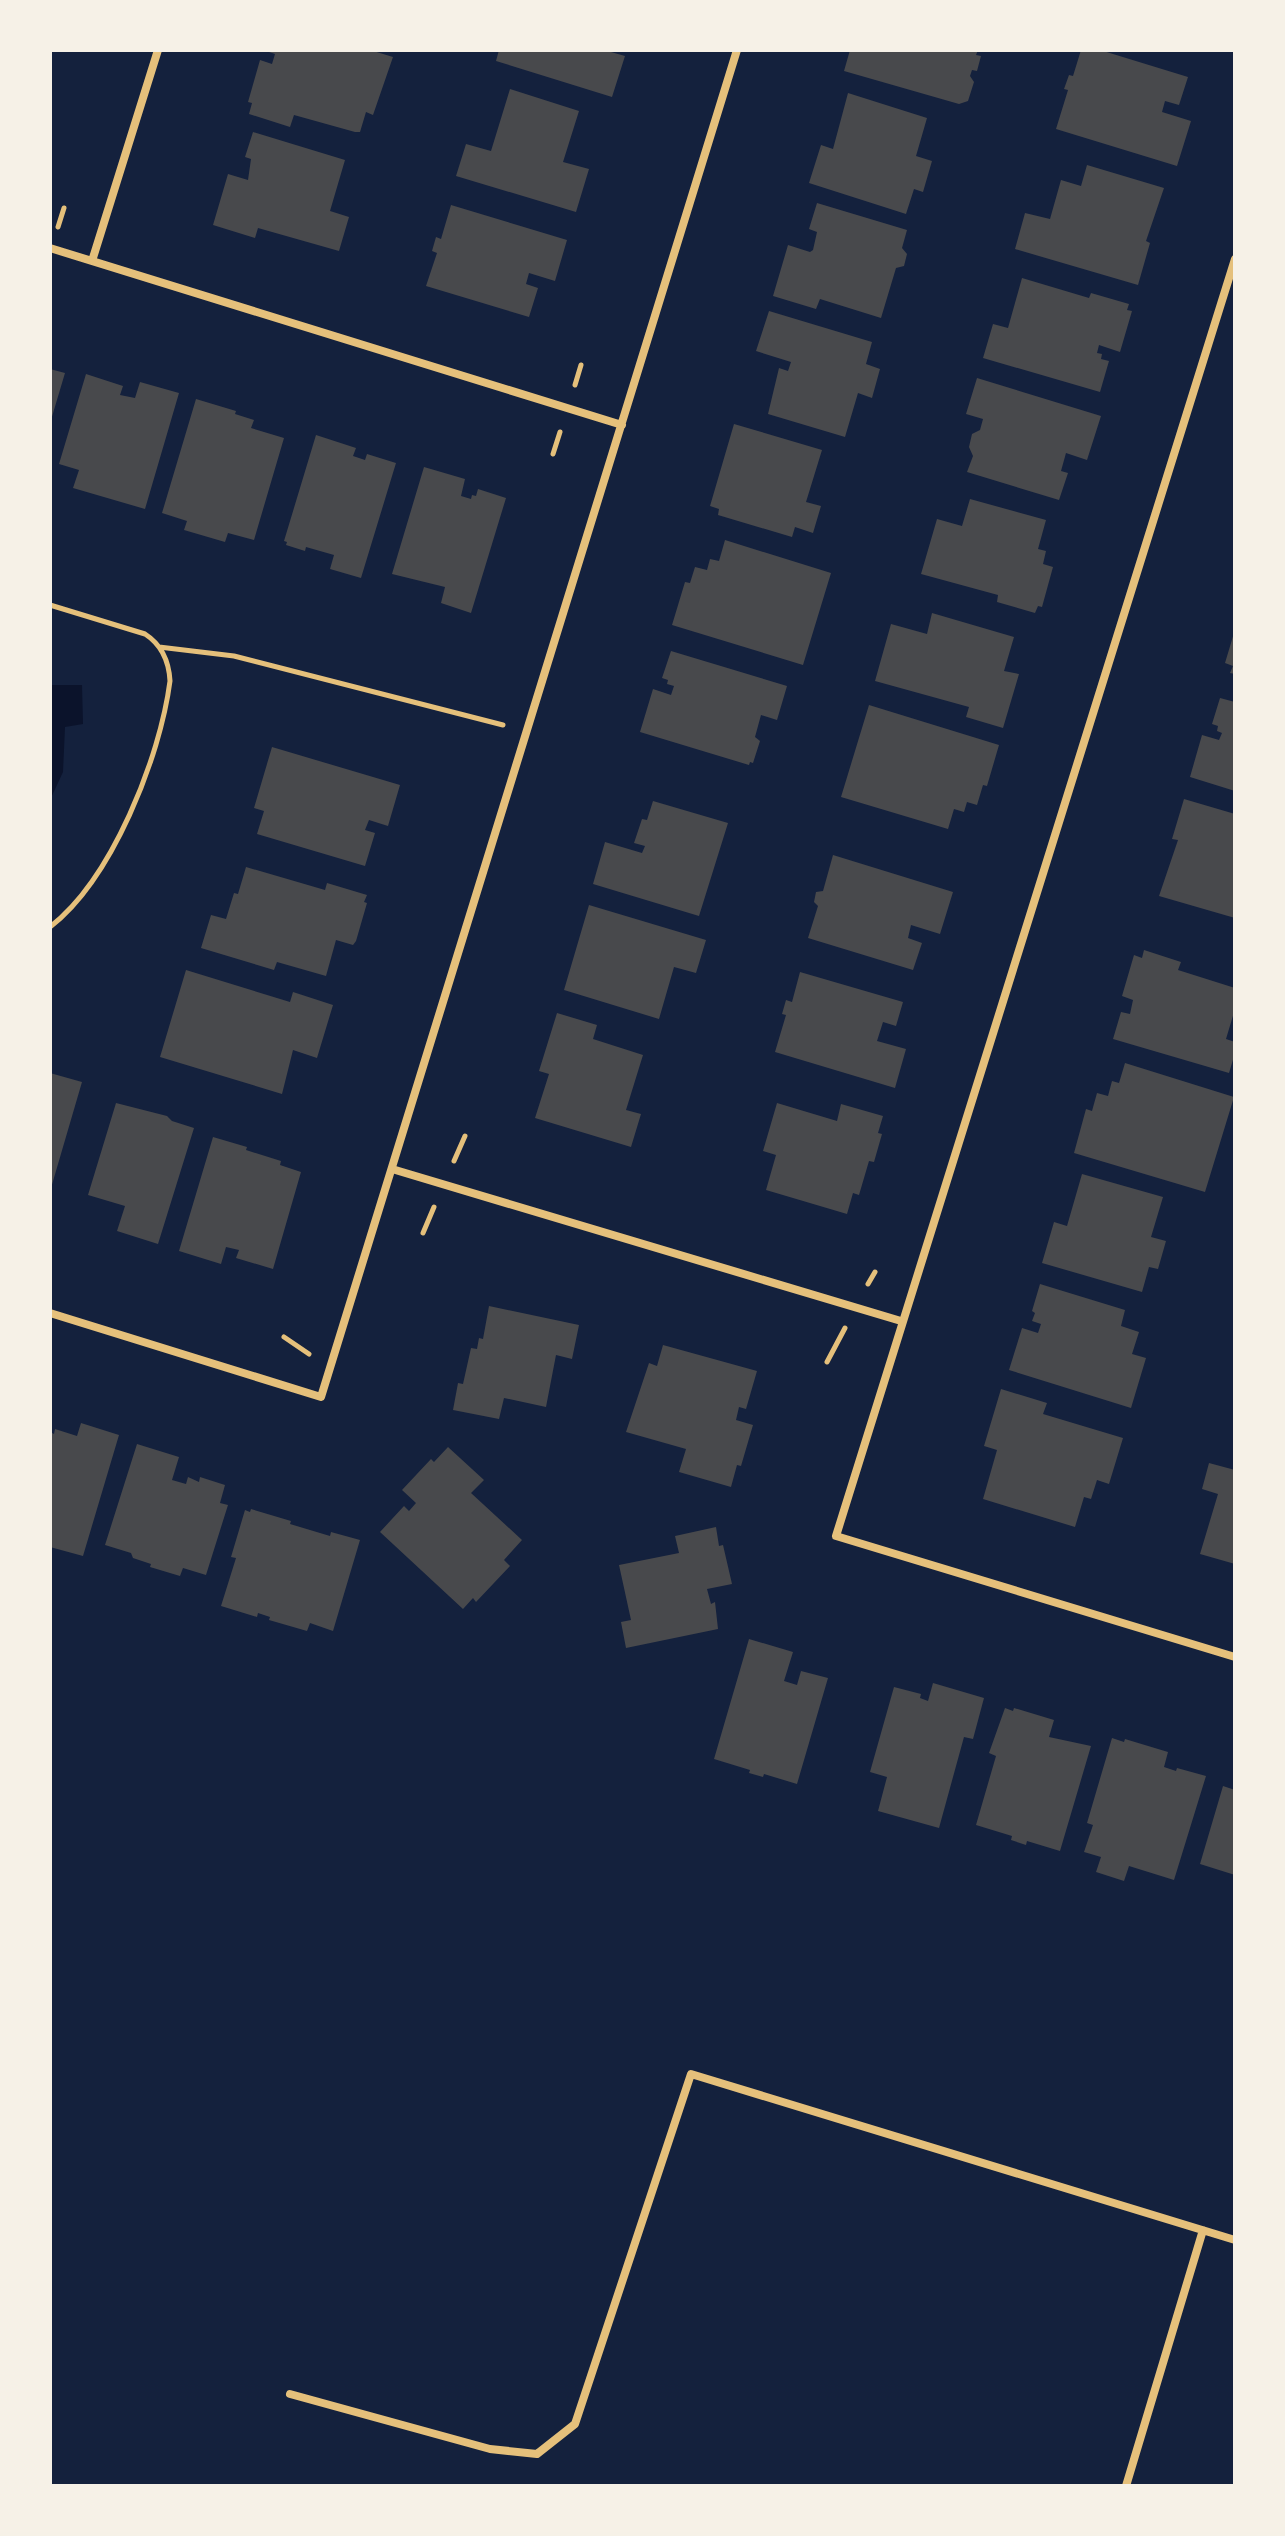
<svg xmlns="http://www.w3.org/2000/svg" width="1285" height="2536" font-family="Cabin,sans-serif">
<rect width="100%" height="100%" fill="#14213d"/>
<path fill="#0b132b" d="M50,685H82L83,724L65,727L63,772L50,800Z"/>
<path fill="#48494c" d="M263,50H370L393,57L373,115L366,112L360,132H355L294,115L290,127L249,114L252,103L248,102L260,60L272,64L275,54Z
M499,50H604L625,56L612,97L496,61Z
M850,50H978L976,55L981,56L977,71L972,70L970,76L974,82L968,101L959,104L844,71Z
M1081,50H1100L1188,77L1179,105L1165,101L1162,112L1191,121L1177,166L1056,129L1068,90L1064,89L1069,75L1073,76Z
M510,89L579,111L563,162L589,169L576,212L456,176L466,144L491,151Z
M848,93L927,118L916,156L932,161L923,192L914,189L906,214L809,183L821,145L833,149Z
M253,132L345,160L330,211L349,217L339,251L258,228L255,238L213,225L228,174L248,180L251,159L245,157Z
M1087,165L1164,188L1146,241L1150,243L1138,285L1015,249L1025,213L1050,219L1061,180L1081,186Z
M817,203L907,230L902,248L907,254L904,266L896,268L881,318L820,299L816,309L773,296L788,245L810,252L813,250L817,232L809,229Z
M451,205L567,240L555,281L529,273L526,284L538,288L529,317L426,286L437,253L432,251L436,237L441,239Z
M1022,278L1089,298L1091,293L1129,304L1127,310L1132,311L1120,352L1099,345L1097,353L1102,354L1101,359L1109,361L1100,392L983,358L993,324L1008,328Z
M769,311L872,342L866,364L880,369L872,398L858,393L845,437L768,414L779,368L788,371L791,362L756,351Z
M50,369L65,373L51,420H50Z
M86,374L123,386L120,395L135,398L140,382L179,393L145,509L73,488L79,470L59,464Z
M977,378L1101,416L1087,460L1066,453L1061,471L1068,473L1059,500L967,472L973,456L969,447L972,434L980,430L983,419L966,414Z
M196,399L236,411L235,414L254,420L251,428L284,438L254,540L228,533L225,542L184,530L187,521L162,513Z
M734,424L822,450L806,502L821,506L813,533L795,527L792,537L718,515L719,509L710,506Z
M316,435L356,448L353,456L365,460L367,454L396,463L361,578L330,569L334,555L306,547L305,551L286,545L287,542L284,541Z
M424,467L465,479L461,496L471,499L472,495L476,496L478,489L506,498L471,613L441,603L445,587L392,574Z
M970,499L1046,520L1038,549L1046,551L1043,564L1053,567L1042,607L1038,606L1035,613L997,602L998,595L921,574L937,519L962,526Z
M725,540L831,573L803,665L672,625L685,582L690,583L695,567L707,570L710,559L719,561Z
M932,613L1014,637L1004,671L1019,674L1003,728L966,717L969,707L875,681L891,624L927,634Z
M1234,633H1235V674L1230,673L1233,666L1225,663Z
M671,651L787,686L777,720L761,715L755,737L760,741L753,763L750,762L749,765L640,732L653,689L671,695L674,686L667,684L668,680L662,678Z
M1220,698L1235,702V791L1190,777L1202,735L1219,740L1222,733L1217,731L1218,726L1212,724Z
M869,705L999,745L987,786L983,785L977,805L967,802L964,812L954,809L948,829L841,797Z
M272,747L400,785L388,826L369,820L365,830L375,833L365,866L257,834L264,811L254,808Z
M1184,799L1235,814V918L1159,896L1178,840L1172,839Z
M653,801L728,823L699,916L593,884L605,842L642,853L645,846L634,843L642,819L647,820Z
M833,855L953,892L940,934L911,925L908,938L922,943L913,970L808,938L818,906L814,902L816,892L823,891Z
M246,867L325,890L327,883L367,895L364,902L367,903L356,941L353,945L336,940L326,976L277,962L274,970L201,948L211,915L226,919L234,893L238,894Z
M589,905L706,940L696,973L674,967L659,1019L564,990Z
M1144,950L1181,962L1178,970L1235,988V1009L1226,1039L1235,1042V1053L1229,1073L1113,1039L1121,1012L1130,1014L1133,1000L1122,996L1134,955L1142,958Z
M186,970L290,1002L293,992L333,1005L317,1058L293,1050L282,1094L160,1057Z
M800,972L903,1002L896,1026L883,1022L877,1041L906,1049L895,1088L775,1052L786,1015L782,1014L786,1000L792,1002Z
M557,1013L597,1025L593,1039L643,1055L626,1110L641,1114L631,1147L535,1118L549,1074L539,1071Z
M1125,1063L1234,1097L1205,1192L1074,1153L1086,1109L1092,1111L1097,1093L1108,1096L1112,1081L1119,1083Z
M50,1073L82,1082L51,1188H50Z
M116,1103L167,1116L172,1121L194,1128L158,1244L117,1231L125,1206L88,1195Z
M777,1103L837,1121L841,1104L883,1116L878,1133L882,1134L874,1162L869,1161L859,1195L853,1193L847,1214L766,1190L776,1155L763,1151Z
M213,1137L247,1147L246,1150L281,1161L280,1165L301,1172L273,1269L236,1258L239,1250L226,1247L221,1264L179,1251Z
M1082,1174L1163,1197L1151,1237L1166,1241L1158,1269L1149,1267L1142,1292L1042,1263L1054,1222L1067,1226Z
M1040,1284L1125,1310L1121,1326L1139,1332L1132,1354L1146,1358L1131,1408L1009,1370L1022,1328L1038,1333L1041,1324L1032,1321L1035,1313L1032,1311Z
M489,1306L579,1325L572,1359L556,1355L546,1407L504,1398L499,1419L453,1410L458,1383L463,1384L471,1348L477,1349L479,1338L483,1339Z
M663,1345L757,1371L746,1409L739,1407L736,1420L753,1425L741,1466L737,1465L731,1487L679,1472L686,1449L626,1432L649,1363L657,1366Z
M1001,1389L1047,1403L1043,1414L1123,1438L1109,1484L1097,1480L1091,1499L1084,1497L1075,1527L983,1499L997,1450L984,1446Z
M81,1423L119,1435L83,1556L50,1547V1432L54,1434L55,1429L77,1436Z
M137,1444L179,1457L172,1480L186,1484L188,1477L199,1482L200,1477L225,1485L220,1503L228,1505L206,1575L183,1568L180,1576L150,1567L151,1564L133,1558L131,1553L105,1545Z
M448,1447L484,1480L471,1493L522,1540L504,1560L510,1566L476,1602L473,1598L463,1609L380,1532L404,1506L409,1511L416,1503L402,1490L431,1459L434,1462Z
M1209,1463L1235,1470V1564L1200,1554L1218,1494L1202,1489Z
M251,1509L291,1521L290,1524L330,1536L331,1532L360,1540L333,1631L310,1623L307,1631L269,1620L270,1617L258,1613L257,1617L221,1606L236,1558L231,1557L245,1510L250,1512Z
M716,1527L719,1546L723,1545L732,1584L707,1589L711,1604L715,1602L718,1629L626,1648L621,1622L631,1620L619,1565L679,1553L675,1536Z
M749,1639L793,1652L784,1681L797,1685L801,1671L828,1678L797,1784L764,1774L763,1777L749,1773L750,1770L714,1759Z
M933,1683L984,1698L973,1739L964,1737L939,1828L878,1811L887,1777L870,1772L894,1687L921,1694L920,1698L928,1701Z
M1005,1708L1013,1711L1014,1708L1054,1720L1049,1737L1091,1746L1060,1851L1027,1841L1026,1845L1011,1840L1012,1836L976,1825L996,1756L989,1753Z
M1112,1738L1124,1742L1125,1739L1168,1752L1164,1767L1176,1771L1177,1768L1206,1776L1174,1880L1129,1866L1124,1881L1096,1872L1101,1857L1084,1852L1093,1825L1087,1823Z
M1223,1786L1235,1790V1875L1200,1864Z"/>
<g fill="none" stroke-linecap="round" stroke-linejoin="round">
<path stroke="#e5c07b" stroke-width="5" d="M58,227L64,208
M575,385L581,365
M553,454L560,432
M50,605L145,634C162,645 169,662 170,681C160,758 112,879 50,927
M159,647L234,656L503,725
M454,1161L465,1136
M423,1233L434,1207
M868,1284L875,1272
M284,1337L309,1354
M827,1362L845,1328"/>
<path stroke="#e5c07b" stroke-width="8" d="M50,248L622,425
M1235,259L836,1536L1235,1657
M92,261L158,50
M392,1169L901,1321
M50,1313L321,1397L737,50
M290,2394L490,2449L537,2454L575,2424L691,2074L1235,2240
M1126,2486L1203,2230"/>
</g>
<rect width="1285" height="2536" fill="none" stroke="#f6f1e7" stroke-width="104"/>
</svg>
